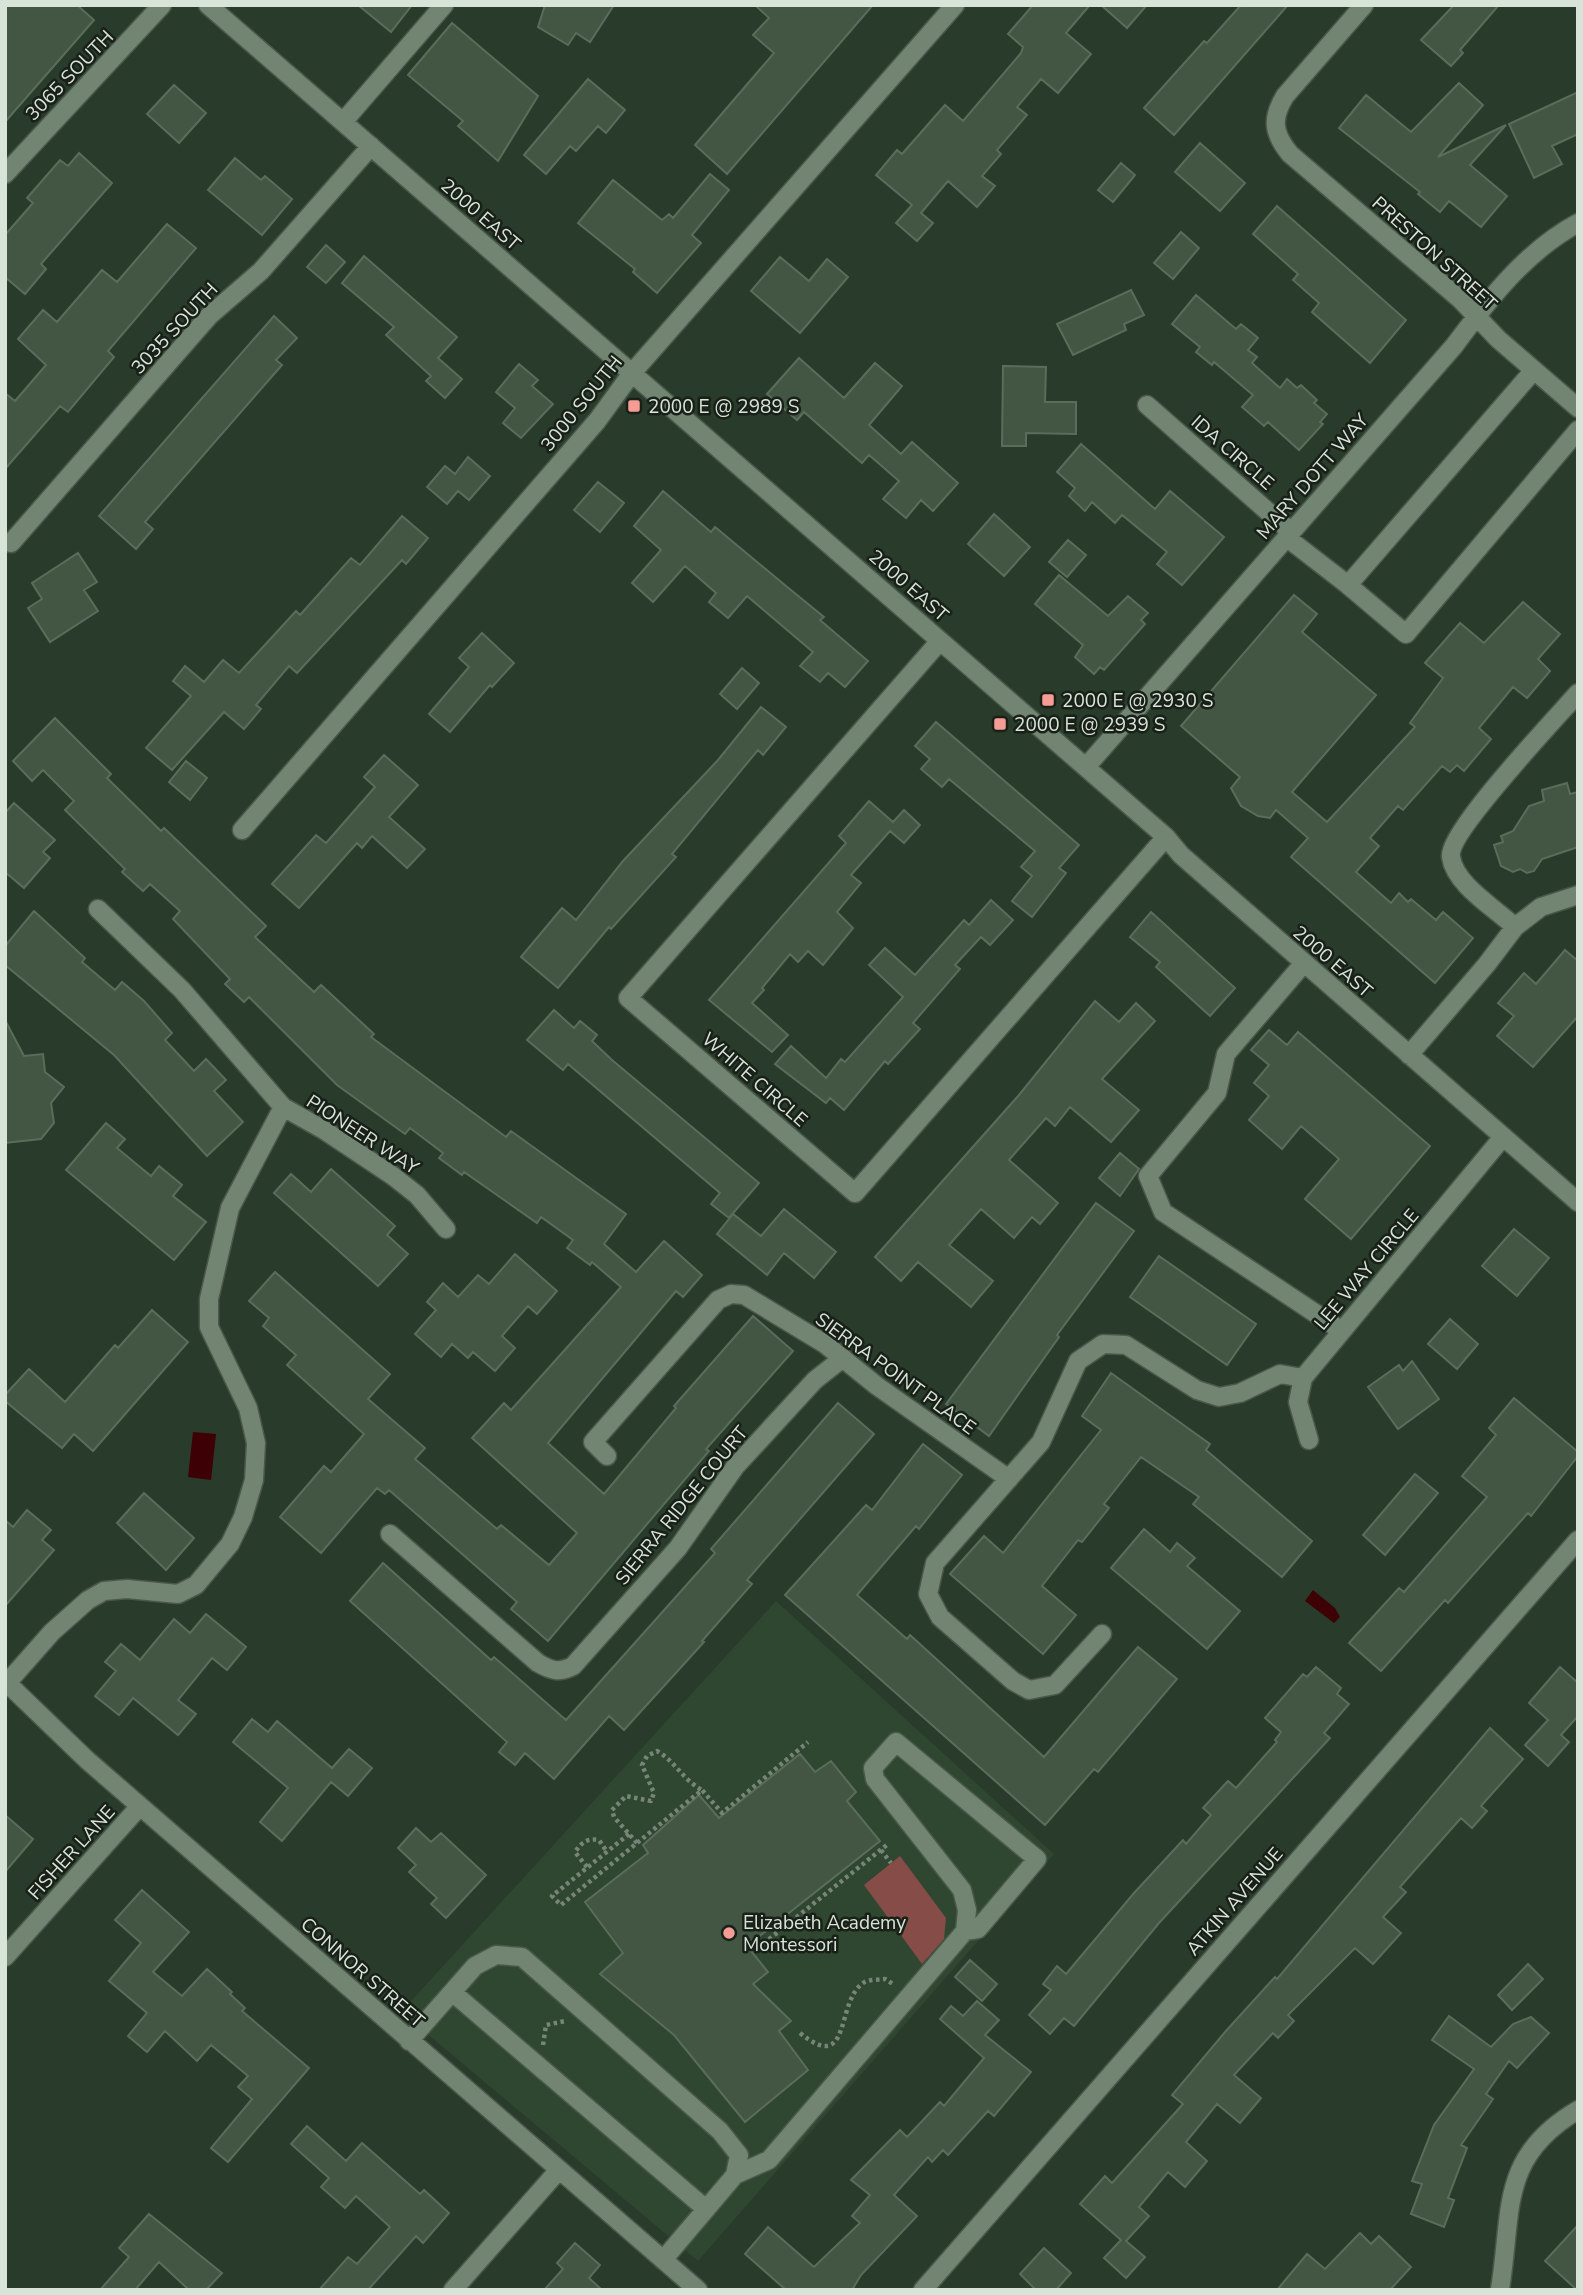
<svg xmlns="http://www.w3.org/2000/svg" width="1583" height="2295" font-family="'Nunito Sans',sans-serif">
<rect width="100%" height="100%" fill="#293b2a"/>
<path fill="#2f4630" d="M776,1601L1054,1854L698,2261L401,2012Z"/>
<path fill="#864c47" d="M900,1856L946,1918L944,1939L922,1964L864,1885Z"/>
<path fill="#3d0105" d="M193,1432L216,1434L211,1480L188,1477Z
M1313,1590L1335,1608L1340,1617L1334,1623L1305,1601Z"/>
<path fill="#435644" stroke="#5a6d5a" stroke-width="2" d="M5,5H77L94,20L5,122Z
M358,5H412L391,32Z
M545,5H614L590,42L576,33L568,45L538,27Z
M755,5H873L727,174L695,145L774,53L753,35L769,18Z
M1033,5H1090L1066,33L1091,54L1058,93L1041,79L1017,107L1027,115L997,150L1001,154L982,176L995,186L977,207L948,181L921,213L933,223L917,241L896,223L912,205L876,175L897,150L902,154L945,105L963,121L1021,53L1023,47L1008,34Z
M1101,5H1147L1127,28Z
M1241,5H1288L1174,135L1144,108L1204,41L1207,43Z
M1454,5H1499L1460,50L1463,53L1451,66L1421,40Z
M452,23L538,96L498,161L458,126L463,121L408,75Z
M588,79L625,110L606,133L598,126L576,151L570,146L546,174L524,155Z
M1459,83L1483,105L1438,157L1506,125L1470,165L1507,196L1481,227L1449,201L1440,212L1418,194L1420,192L1339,128L1366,95L1411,132Z
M174,85L206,113L179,143L147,114Z
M1578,92V134L1552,146L1562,164L1534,178L1509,124Z
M1200,143L1245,183L1220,211L1175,172Z
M79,153L112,183L41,264L46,269L25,294L5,277V235L33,203L27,198L60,160L68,166Z
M235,158L261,180L265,176L292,199L262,235L208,190Z
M1121,163L1135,175L1113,202L1098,190Z
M710,174L729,190L692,235L701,243L657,293L633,272L635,269L578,223L613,180L662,220L669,214L673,218Z
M1277,206L1406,320L1370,363L1312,312L1319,303L1293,280L1298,274L1253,234Z
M167,224L196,248L108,351L114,357L68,412L60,406L5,469V393L15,401L46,365L18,339L43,310L57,322L102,270L117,282Z
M1181,232L1199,248L1173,279L1154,263Z
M326,245L345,262L326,283L307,267Z
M364,256L457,337L438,358L462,379L445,398L426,381L431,376L386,335L394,327L342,283Z
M780,257L809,281L827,259L848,277L800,333L751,291Z
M1131,290L1144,315L1124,324L1126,330L1073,355L1057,324Z
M1196,295L1236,329L1241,324L1258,338L1248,350L1257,357L1252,363L1280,388L1287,379L1297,388L1301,385L1317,400L1314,403L1327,414L1320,422L1323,424L1299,450L1268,422L1264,426L1242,407L1253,395L1214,362L1212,365L1196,352L1200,347L1172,324Z
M274,316L297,338L276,360L282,365L145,522L153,529L136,549L99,516Z
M799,358L844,398L875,363L902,386L869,425L901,454L912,442L958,483L933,511L921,500L906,518L883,499L899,481L869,455L862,463L804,412L797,420L767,394Z
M519,364L538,380L532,386L553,404L521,438L503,423L515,408L496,392Z
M1003,366L1046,367L1045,402H1076V434L1026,433V446H1002Z
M1081,444L1155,509L1170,491L1224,537L1182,585L1157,564L1167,552L1122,515L1115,523L1092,502L1085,511L1069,496L1075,488L1057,472Z
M468,457L490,476L469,500L458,491L447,504L427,487L445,466L455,474Z
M598,482L624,503L600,532L574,510Z
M663,491L711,532L715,527L786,586L824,617L820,620L868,661L845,687L828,673L820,682L800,666L813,652L747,596L728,618L709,602L716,593L685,566L653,602L632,583L661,550L634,526Z
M994,514L1030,547L1004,576L968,544Z
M402,516L428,538L406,564L402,560L297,673L289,666L256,705L261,709L244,729L224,712L172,770L146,748L191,696L173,681L185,666L204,682L223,660L239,673L296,611L300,615L351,558L360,565Z
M1068,540L1086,555L1067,577L1049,562Z
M78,553L97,582L84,590L98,611L50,642L28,608L42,599L32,583Z
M1059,575L1108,616L1128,596L1148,613L1141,620L1145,624L1104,670L1100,667L1094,674L1075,657L1083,645L1035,604Z
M1294,595L1317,614L1302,632L1376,695L1292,792L1327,822L1415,727L1410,723L1443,678L1425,663L1460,623L1484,643L1523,602L1560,634L1538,659L1550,671L1527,698L1513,687L1479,728L1491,739L1464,771L1457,765L1450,772L1442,766L1403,810L1398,806L1370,838L1379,846L1356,872L1391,903L1399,893L1408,902L1411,899L1436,920L1443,912L1473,938L1435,983L1291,857L1308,838L1276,810L1270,818L1258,816L1241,806L1231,788L1240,777L1181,726Z
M482,633L514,663L492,687L490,685L450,732L429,714L469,667L459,658Z
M742,668L759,683L737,709L720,694Z
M761,707L786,727L763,755L758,750L672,854L676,857L611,929L609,927L558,988L521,957L562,908L576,920L623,861L718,760Z
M55,718L111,774L107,778L161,831L164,828L266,926L255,937L314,992L321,985L374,1034L371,1037L506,1137L511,1131L626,1214L604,1244L636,1272L664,1241L702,1275L683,1297L676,1291L548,1443L604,1494L676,1408L674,1406L753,1316L793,1351L706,1449L709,1451L548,1641L511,1609L517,1602L389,1490L385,1494L377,1488L321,1553L280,1517L324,1466L331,1472L364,1434L287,1365L296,1355L263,1326L269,1318L249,1301L275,1272L390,1374L368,1399L425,1448L415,1459L497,1529L501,1525L549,1565L577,1533L472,1438L504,1403L511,1410L621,1287L592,1262L590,1265L567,1248L573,1240L541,1217L537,1223L464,1172L462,1175L439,1158L443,1153L410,1128L405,1134L337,1085L249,997L244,1002L225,984L230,979L173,919L180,911L150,884L143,891L122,872L125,869L65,810L74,801L43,770L32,781L13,761Z
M936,722L1079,845L1059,868L1066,873L1032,917L1012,901L1032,876L1021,867L1035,851L949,779L942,787L921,769L930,759L915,746Z
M384,755L418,785L389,817L425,849L407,868L372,836L362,848L357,843L299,908L272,884L316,835L326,843L375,787L364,777Z
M186,761L207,778L190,800L169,782Z
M1567,783L1570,794L1578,792V847L1542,859L1534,871L1527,873L1520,869L1513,872L1501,866L1494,845L1503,842L1501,836L1513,831L1529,806L1544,801L1542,790Z
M869,801L893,822L904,810L920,825L904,843L890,831L851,875L861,883L837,912L853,928L823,965L808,951L798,962L790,954L762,988L764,990L752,1003L788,1035L772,1052L709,1000L846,843L839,836Z
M14,803L55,840L43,852L50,858L24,888L5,872V813Z
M991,900L1013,920L990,945L981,937L955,965L960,969L913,1023L920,1029L888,1064L885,1061L844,1110L830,1098L826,1103L775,1064L791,1046L826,1078L841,1059L845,1062L903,997L869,965L885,948L915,975L964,920L969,925Z
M34,911L85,958L82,962L115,990L122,982L144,1001L172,1033L165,1040L194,1071L206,1059L226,1080L214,1091L243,1122L207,1156L114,1055L5,965V946Z
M1151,912L1235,988L1210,1016L1156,967L1160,962L1130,937Z
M1565,950L1578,961V1016L1533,1067L1497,1036L1514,1016L1498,1003L1524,973L1536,984Z
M1095,1001L1119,1022L1136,1003L1155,1021L1102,1079L1139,1110L1111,1142L1070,1107L1055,1126L1046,1118L1009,1160L1058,1203L1040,1224L1032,1217L1014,1238L981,1209L949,1245L993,1281L971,1307L918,1262L901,1281L875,1257L1019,1095Z
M554,1010L574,1028L580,1021L597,1035L592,1041L612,1060L759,1183L729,1218L711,1204L720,1193L568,1064L563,1070L527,1040Z
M5,1020L24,1056L43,1054L45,1072L64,1087L51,1103L54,1123L41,1139L5,1143Z
M1269,1030L1287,1045L1298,1032L1430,1146L1351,1239L1305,1199L1339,1159L1301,1126L1282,1149L1249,1120L1269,1096L1254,1083L1269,1065L1251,1050Z
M106,1123L125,1139L117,1148L151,1176L159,1166L182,1185L173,1196L206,1222L174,1260L66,1170Z
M1120,1153L1139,1169L1120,1196L1099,1178Z
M331,1169L395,1226L387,1235L408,1254L378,1286L274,1193L291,1174L311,1192Z
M1096,1203L1134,1231L1057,1335L1059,1337L989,1436L946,1404Z
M784,1209L836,1252L814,1278L784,1253L767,1275L717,1234L733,1214L761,1236Z
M1514,1229L1549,1258L1517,1296L1482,1266Z
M515,1254L557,1291L537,1314L528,1306L502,1336L515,1348L495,1371L473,1352L468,1358L452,1344L441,1357L415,1334L436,1310L427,1302L443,1283L458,1297L478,1275L489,1284Z
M1159,1256L1256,1324L1227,1365L1130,1297Z
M152,1310L188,1342L93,1451L74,1434L62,1448L5,1401V1395L29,1369L65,1402L115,1345L118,1348Z
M1450,1319L1478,1344L1457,1369L1428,1344Z
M1412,1361L1439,1399L1398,1429L1368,1387L1399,1365L1403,1371Z
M1111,1373L1210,1444L1206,1450L1312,1541L1282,1577L1193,1504L1199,1497L1141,1457L1104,1504L1109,1508L1082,1542L1078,1540L1042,1586L1076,1615L1043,1654L950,1574L984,1536L1003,1553L1101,1430L1082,1416Z
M1514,1398L1578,1452V1456L1531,1516L1528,1513L1448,1603L1445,1600L1381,1671L1349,1643L1399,1588L1404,1592L1487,1497L1462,1476L1496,1435L1489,1428Z
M838,1403L874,1434L747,1580L752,1584L702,1641L704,1642L624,1730L609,1716L554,1779L525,1753L515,1765L499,1752L507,1742L350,1601L383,1563L491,1660L494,1657L566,1720L715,1553L711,1549Z
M923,1444L962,1475L919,1529L916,1526L857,1595L907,1639L910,1635L1044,1757L1138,1647L1177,1679L1098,1772L1094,1769L1045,1825L785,1595L866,1505L872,1510Z
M1415,1474L1438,1493L1385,1555L1363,1535Z
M144,1493L194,1538L166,1570L117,1523Z
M27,1510L51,1530L42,1540L54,1550L5,1606V1520L13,1527Z
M1144,1529L1170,1552L1177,1543L1195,1558L1187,1566L1240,1611L1207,1649L1111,1568Z
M206,1614L246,1647L227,1670L212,1658L178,1700L196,1714L178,1735L133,1698L119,1715L95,1696L116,1671L105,1662L121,1644L140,1660L174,1619L190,1633Z
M1316,1667L1341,1688L1337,1694L1349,1704L1324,1733L1330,1738L1159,1923L1074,2026L1064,2018L1050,2034L1029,2015L1051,1990L1043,1984L1057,1966L1066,1974L1134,1893L1183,1840L1186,1844L1211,1815L1203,1808L1228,1781L1236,1788L1277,1742L1275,1740L1281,1732L1265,1718L1303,1674L1307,1677Z
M1560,1667L1578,1683V1716L1561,1735L1569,1742L1548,1766L1525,1745L1548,1720L1529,1703Z
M252,1719L268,1732L277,1721L332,1768L349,1749L372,1768L348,1796L331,1782L282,1841L260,1822L288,1788L233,1742Z
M1490,1728L1523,1759L1481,1806L1487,1811L1472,1828L1461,1818L1400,1887L1406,1892L1383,1917L1401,1933L1373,1964L1355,1948L1288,2015L1294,2021L1278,2038L1273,2033L1234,2075L1261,2098L1240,2123L1217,2104L1186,2142L1207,2161L1185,2187L1168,2172L1139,2207L1149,2216L1126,2241L1145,2257L1126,2278L1104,2258L1121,2240L1080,2204L1105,2176L1112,2183L1183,2104L1172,2095L1225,2032L1275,1977L1277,1979Z
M800,1754L815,1772L831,1761L856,1792L847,1801L880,1841L747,1946L768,1972L753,1984L791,2021L779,2031L808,2070L745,2122L674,2035L600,1974L623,1953L585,1902L648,1853L643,1845L699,1795L719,1818Z
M5,1815L33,1839L5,1872Z
M416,1828L431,1842L441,1833L486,1875L446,1918L431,1904L437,1898L409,1872L416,1865L398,1848Z
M142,1890L189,1932L153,1972L182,1996L207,1969L232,1992L230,1994L245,2008L242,2011L309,2068L228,2162L211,2148L252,2099L238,2087L248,2076L211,2045L197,2061L165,2031L147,2052L128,2036L147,2013L109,1981L141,1943L115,1920Z
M970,1960L997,1984L982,2001L955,1977Z
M1528,1964L1543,1979L1512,2010L1498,1995Z
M977,2001L999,2020L985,2035L1031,2072L994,2116L988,2111L948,2155L943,2150L932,2162L928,2157L894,2195L917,2216L861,2275L852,2290H786L745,2254L768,2227L814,2267L860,2223L852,2216L870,2195L851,2180L900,2130L907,2137L940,2102L944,2106L984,2058L940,2019L951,2006L963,2016Z
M1449,2016L1491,2047L1513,2024L1531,2017L1549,2033L1517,2068L1509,2061L1486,2094L1493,2099L1461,2145L1467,2148L1448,2198L1454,2200L1444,2227L1411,2214L1422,2184L1412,2181L1434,2125L1474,2069L1432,2040Z
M307,2126L346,2161L362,2143L420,2194L424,2190L449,2213L423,2243L416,2236L368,2290H319L348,2257L357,2264L390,2227L356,2196L345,2208L321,2187L329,2178L291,2144Z
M149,2214L222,2273L206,2290H189L159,2262L135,2290H100L129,2257L119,2248Z
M1578,2225V2290H1577L1545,2261Z
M1360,2233L1371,2244L1379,2236L1411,2267L1390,2290H1277L1307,2254L1325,2269Z
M575,2243L600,2265L589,2278L602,2290H544L563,2269L557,2263Z
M1044,2248L1071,2273L1056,2290H1036L1020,2274Z"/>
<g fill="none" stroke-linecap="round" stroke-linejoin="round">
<g stroke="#49584a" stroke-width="21">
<path id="minor" d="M208,5L1166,837L1181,855L1578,1202
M1364,5L1285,96C1271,119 1273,133 1290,154L1461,300L1498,339L1578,408
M343,122L444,5
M5,174L162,5
M1534,370L1348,585L1406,634L1578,430
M1147,405L1291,532
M1286,537L1348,585
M11,543L209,316L261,271L371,146
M940,641L628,998L855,1193L1166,837
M1086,767L1454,346C1489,299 1526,251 1578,223
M242,830L597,421L632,373L955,5
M98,909L182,990L283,1107L324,1130L393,1176L417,1195L446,1229
M1515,927C1495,908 1455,885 1451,857C1447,833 1557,717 1578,693
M1304,963L1226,1054L1217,1093L1148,1176L1163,1212L1342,1331
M1409,1055L1487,964L1515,927L1541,907L1578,895
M1309,1440L1298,1402L1303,1378L1503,1137
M607,1456L593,1442L718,1300L731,1294L744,1295L825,1344L877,1386L1009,1479
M390,1534L538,1663C552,1671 559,1673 573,1666L678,1548L735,1467L815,1380L843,1358
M1102,1634L1055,1685L1029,1690L1013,1681L940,1617L928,1594L935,1563L1041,1442L1078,1361L1103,1344L1126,1345L1197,1390L1219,1397L1240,1393L1280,1374L1303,1378
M5,1681L87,1760L698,2290
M7,1683L52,1632L88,1600L104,1591L127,1589L178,1594L196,1585L230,1544L243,1517L254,1480L256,1443L248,1408L209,1327V1299L230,1208L283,1107
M5,1957L140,1806
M452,1992L706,2209
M409,2041L475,1966L496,1955L522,1957L720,2131L739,2155L735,2175L663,2260
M735,2175L769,2160L965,1931L967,1910L962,1890L875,1779L873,1768L896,1742L1037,1859L978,1929L965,1931
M1500,2289C1513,2212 1498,2157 1578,2110
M453,2290L558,2171
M923,2290L1578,1540"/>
</g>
<path stroke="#768577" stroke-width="4.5" stroke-dasharray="3.5 3.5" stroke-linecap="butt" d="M629,1834L552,1896L561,1905L702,1790L722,1813L808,1742
M637,1843L614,1817L612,1810L626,1796L651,1801L654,1793L642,1765L647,1756L657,1751C676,1762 681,1778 702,1790
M881,1850L891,1863
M587,1867L575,1852C582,1842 587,1838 599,1840L607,1852
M758,1948L888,1844
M800,2033C852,2075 835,2003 863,1983C869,1979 878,1980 885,1979L893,1984
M543,2045L546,2025L565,2021"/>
<use href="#minor" stroke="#718572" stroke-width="18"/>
</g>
<g fill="#f59c94" stroke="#182018" stroke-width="2.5">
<rect x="627" y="399" width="14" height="14" rx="3.5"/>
<rect x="1041" y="693" width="14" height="14" rx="3.5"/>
<rect x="993" y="717" width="14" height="14" rx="3.5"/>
<circle cx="729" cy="1933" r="7"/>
</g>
<g text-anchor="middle" stroke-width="5" stroke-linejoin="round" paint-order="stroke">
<g font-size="19" fill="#d9e4d9" stroke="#182018">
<text transform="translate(69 75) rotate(-46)" y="7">3065 SOUTH</text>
<text transform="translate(481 214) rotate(41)" y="7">2000 EAST</text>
<text transform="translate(1435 253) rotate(42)" y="7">PRESTON STREET</text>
<text transform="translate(174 328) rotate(-47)" y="7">3035 SOUTH</text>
<text transform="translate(581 403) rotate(-51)" y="7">3000 SOUTH</text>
<text transform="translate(1233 452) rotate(41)" y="7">IDA CIRCLE</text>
<text transform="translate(1312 476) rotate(-49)" y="7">MARY DOTT WAY</text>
<text transform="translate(909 585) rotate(41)" y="7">2000 EAST</text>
<text transform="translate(1333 961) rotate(41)" y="7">2000 EAST</text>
<text transform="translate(755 1079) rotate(41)" y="7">WHITE CIRCLE</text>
<text transform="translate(363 1134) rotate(33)" y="7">PIONEER WAY</text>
<text transform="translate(1366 1269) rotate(-50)" y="7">LEE WAY CIRCLE</text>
<text transform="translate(896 1373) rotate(36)" y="7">SIERRA POINT PLACE</text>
<text transform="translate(681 1505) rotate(-51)" y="7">SIERRA RIDGE COURT</text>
<text transform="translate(71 1852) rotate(-48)" y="7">FISHER LANE</text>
<text transform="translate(1234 1901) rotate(-49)" y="7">ATKIN AVENUE</text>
<text transform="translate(363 1972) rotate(41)" y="7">CONNOR STREET</text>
</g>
<g font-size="19" fill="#d9e4d9" stroke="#182018" text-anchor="start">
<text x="648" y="413">2000 E @ 2989 S</text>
<text x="1062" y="707">2000 E @ 2930 S</text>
<text x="1014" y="731">2000 E @ 2939 S</text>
<text x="743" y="1929">Elizabeth Academy<tspan x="743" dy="22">Montessori</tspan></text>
</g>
</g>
<rect width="1583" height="2295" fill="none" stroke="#d9e4d9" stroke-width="14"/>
</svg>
